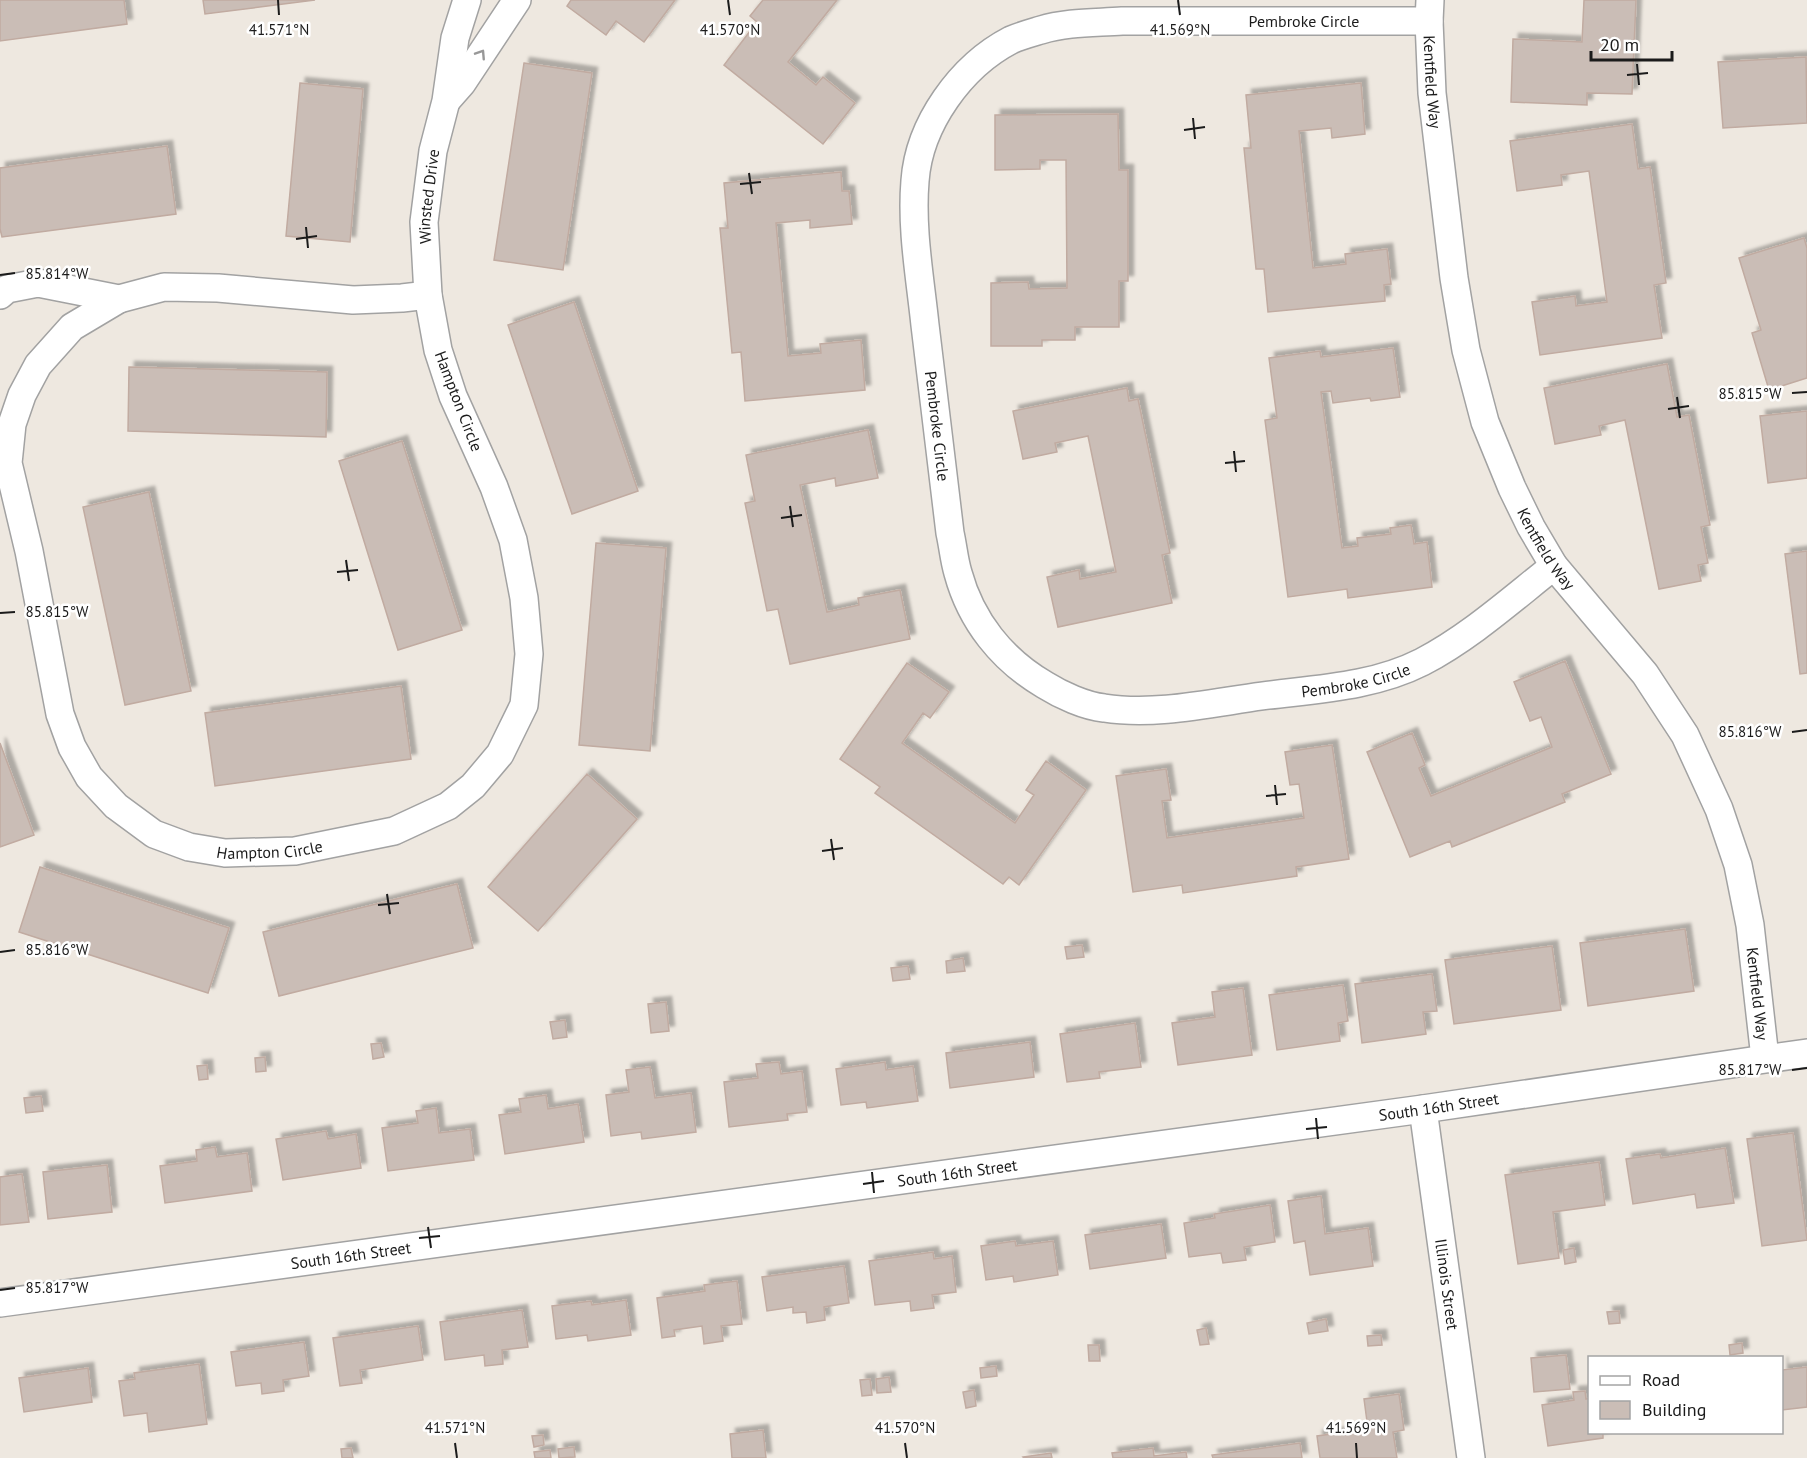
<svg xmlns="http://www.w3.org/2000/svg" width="1807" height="1458" font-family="'PT Sans',sans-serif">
<defs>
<filter id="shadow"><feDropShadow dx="5.5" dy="-5.5" stdDeviation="1.5" flood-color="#0004"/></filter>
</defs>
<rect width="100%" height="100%" fill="#eee8e0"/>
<path fill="#cabdb6" stroke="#c1aba1" stroke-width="1.5" filter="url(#shadow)" d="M0,0H124L127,24L0,41Z
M203,0H315L205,14Z
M571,0H675L644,42L616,21L606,35L567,6Z
M763,0H837L788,62L816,85L823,77L855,103L823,144L724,65L757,22L750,16Z
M1584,0H1636L1632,94L1587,93V105L1511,102L1513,39L1582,42Z
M1806,57L1807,123L1723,128L1718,62Z
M524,63L592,73L563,270L494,260Z
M300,83L363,89L350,242L286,236Z
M1361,83L1365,134L1332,138L1331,128L1299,131L1313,268L1346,264L1345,254L1387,249L1391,284L1384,285L1385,301L1268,312L1264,269H1256L1244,148H1251L1246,95Z
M1118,114L1119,170H1128V281H1119V327H1075V340H1042V346H991V283L1028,282L1029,289L1067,288L1066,160H1040V169L995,170V115Z
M1632,124L1638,169L1650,167L1666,283L1654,285L1662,338L1540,355L1532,302L1575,296L1576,306L1607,302L1589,171L1561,175L1562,185L1517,191L1510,141Z
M167,146L176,214L2,237L0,229V168Z
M841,172L842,191H849L852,224L810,228V220L776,223L788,356L821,353L820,344L861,340L865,390L745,401L741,352L732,353L720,228H728L724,183Z
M1804,238L1807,248V378L1769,390L1752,333L1761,330L1739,258Z
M574,302L638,491L572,514L508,325Z
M1393,348L1400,397L1371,401L1370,398L1333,403L1331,391L1321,392L1342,548L1358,546L1357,538L1391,534L1390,528L1411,525L1414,544L1427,542L1432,587L1348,598L1347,589L1288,597L1265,420L1277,418L1269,358L1320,351L1321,357Z
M1667,364L1677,417L1689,415L1710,525L1701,527L1708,563L1698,565L1701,581L1659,589L1625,420L1599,426L1601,435L1555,444L1544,388Z
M129,367L327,372L326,437L128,431Z
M1127,388L1129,401L1138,399L1170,553L1162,555L1172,603L1058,627L1047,577L1079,570L1080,579L1116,572L1088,436L1055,443L1057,452L1023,459L1013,411Z
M1807,411V478L1768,483L1760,416Z
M868,430L878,478L836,486L835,478L800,485L827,612L859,605L858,598L900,590L910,639L790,664L778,609L767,611L745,503L755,501L746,455Z
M402,441L462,630L398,650L339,461Z
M149,492L191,691L125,705L83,507Z
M596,543L666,548L650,751L579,745Z
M1807,551V673L1800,674L1785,554Z
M1565,661L1611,774L1562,794L1565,802L1452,847L1450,841L1410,857L1367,752L1412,733L1425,765L1419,768L1431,796L1552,747L1541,717L1530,721L1514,682Z
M907,663L949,692L930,718L923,713L902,743L1015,823L1034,795L1026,790L1046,761L1086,790L1019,885L1009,877L1003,884L875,793L880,787L840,759Z
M401,686L411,759L215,786L205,713Z
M0,743L34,835L0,847Z
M1332,745L1349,859L1296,867L1297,876L1183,893L1182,885L1133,892L1116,776L1166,769L1171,800L1162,801L1167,838L1304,818L1299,784L1290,785L1285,752Z
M587,774L637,819L538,931L488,887Z
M40,867L229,928L208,993L19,932Z
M457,884L473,948L279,996L263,932Z
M1685,929L1694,991L1588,1006L1580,943Z
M1082,945L1084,957L1067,959L1065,947Z
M1552,946L1561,1010L1454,1024L1445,960Z
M963,958L965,971L947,973L946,961Z
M908,966L910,979L893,981L891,968Z
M1432,974L1437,1011L1423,1012L1426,1034L1362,1043L1355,984Z
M1343,985L1348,1021L1338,1023L1340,1041L1277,1050L1269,995Z
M1243,988L1252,1055L1178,1065L1172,1023L1215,1017L1212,992Z
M666,1002L669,1031L651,1033L648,1004Z
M565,1020L567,1037L553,1039L550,1022Z
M1135,1023L1141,1067L1099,1072L1100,1078L1067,1082L1060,1034Z
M1030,1042L1034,1077L950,1088L946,1053Z
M381,1043L384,1057L373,1059L371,1044Z
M265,1057L266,1071L256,1072L255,1058Z
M779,1062L781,1074L802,1071L807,1112L787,1114L788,1120L729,1127L724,1082L758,1078L756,1064Z
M885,1062L886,1070L913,1066L918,1101L867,1108L866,1102L841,1105L836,1069Z
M207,1065L208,1079L199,1080L197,1066Z
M650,1067L655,1098L691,1093L696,1132L642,1139L641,1132L611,1136L606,1095L629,1092L626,1070Z
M546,1095L548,1109L578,1104L584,1142L505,1154L499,1115L521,1112L519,1099Z
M41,1096L43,1111L26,1113L24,1098Z
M436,1108L439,1133L470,1129L474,1160L388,1171L382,1128L418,1123L416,1111Z
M326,1131L328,1139L356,1134L361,1168L283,1180L276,1139Z
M1793,1133L1807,1240L1762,1246L1747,1139Z
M215,1147L217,1157L247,1153L252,1191L165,1203L160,1166L197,1161L196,1150Z
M1725,1148L1734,1203L1697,1208L1695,1194L1633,1204L1626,1159L1660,1154L1661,1158Z
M1599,1162L1605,1205L1553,1212L1559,1258L1518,1264L1505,1175Z
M107,1165L112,1212L48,1219L43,1172Z
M22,1174L29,1222L0,1225V1177Z
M1321,1196L1325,1234L1368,1228L1373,1266L1310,1275L1305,1241L1294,1243L1288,1201Z
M1270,1205L1275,1242L1244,1247L1246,1260L1223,1263L1221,1253L1189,1257L1184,1223L1215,1218L1214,1214Z
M1161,1224L1166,1258L1090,1269L1085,1235Z
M1015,1241L1016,1246L1053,1241L1058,1275L1014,1282L1013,1276L986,1280L981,1246Z
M1574,1248L1576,1262L1565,1264L1563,1250Z
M933,1252L934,1259L952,1256L956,1292L932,1295L934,1308L911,1311L910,1301L875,1305L869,1261Z
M844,1266L849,1303L824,1307L825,1320L807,1323L806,1312L793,1313V1307L767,1311L762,1277Z
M737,1281L742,1324L721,1326L723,1341L704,1344L702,1326L674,1330L675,1336L662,1338L657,1298L705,1291L704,1285Z
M626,1300L631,1335L588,1341L587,1335L556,1339L552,1306L591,1301L592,1305Z
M522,1310L528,1347L502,1350L503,1364L485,1366L484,1355L445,1360L440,1322Z
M1619,1311L1620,1323L1609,1324L1607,1312Z
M1326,1319L1328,1331L1309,1334L1307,1323Z
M418,1326L423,1360L360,1370L362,1383L340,1386L333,1338Z
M1206,1328L1209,1344L1200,1345L1197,1330Z
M1381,1335L1382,1345L1368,1346L1367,1336Z
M304,1342L309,1376L283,1380L284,1391L262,1394L261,1383L236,1386L231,1352Z
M1742,1343L1743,1353L1730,1355L1729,1345Z
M1088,1345H1099L1100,1361H1089Z
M1566,1355L1570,1389L1534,1392L1531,1358Z
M1782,1362V1370L1807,1367V1407L1782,1410Z
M199,1364L207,1424L149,1432L147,1413L124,1416L119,1381L135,1379L134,1373Z
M996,1366L997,1376L981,1378L980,1368Z
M88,1368L92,1402L24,1412L19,1378Z
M889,1377L891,1392L877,1393L876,1379Z
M870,1379L872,1395L862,1396L860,1380Z
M974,1390L976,1406L966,1408L963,1392Z
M1585,1391L1586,1399L1590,1398V1432H1603V1438L1548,1446L1542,1405L1574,1400L1573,1392Z
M1399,1394L1404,1430L1393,1432L1397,1458H1320L1317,1436L1368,1429L1364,1399Z
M763,1430L766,1458H732L730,1434Z
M543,1435L544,1445L534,1447L532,1436Z
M1300,1443L1302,1458H1213L1212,1455Z
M574,1447L575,1457L559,1458L558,1449Z
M351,1448L353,1458H342L341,1449Z
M1153,1448L1154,1456L1186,1452L1187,1458H1113L1112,1453Z
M550,1450L551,1458H535L534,1452Z
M1051,1453L1052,1458H1024L1023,1457Z"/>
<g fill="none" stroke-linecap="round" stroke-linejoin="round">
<g stroke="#a2a2a2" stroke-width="30">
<g id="minor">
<path id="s1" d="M1430,0L1429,21L1432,93L1454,278L1466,350L1485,422L1512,488L1531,527L1554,566L1645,674L1685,735L1719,809L1738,865L1750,925L1765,1058"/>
<path id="s2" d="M1429,21H1122C1095,23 1067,22 1041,30C1031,33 1020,36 1011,40C961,66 919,124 915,181C911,229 920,277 925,325C934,395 942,464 950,533C953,546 954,560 958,573C971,621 1002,660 1045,685C1061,695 1085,706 1104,708C1156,716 1211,703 1262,696C1316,689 1373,687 1422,662C1470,637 1512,599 1554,566"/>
<path d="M447,100L462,83L517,0"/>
<path d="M0,295L7,289L38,283L119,299L164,287L218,288L353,300L402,298L428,295"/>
<path id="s3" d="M119,299L72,327L38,365L22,395L12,424L8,463L29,551L60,714L72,747L89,777L116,806L154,834L189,847L225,853L295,851L394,831L448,806L473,786L500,754L524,705L529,654L524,598L513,540L494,487L453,396L438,350L428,295L424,222L433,151L446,101L455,38L467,0"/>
<path id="s4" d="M1423,1109L1471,1458"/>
<path id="s5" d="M0,1303L1423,1109L1807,1053"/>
</g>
</g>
<use href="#minor" stroke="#fff" stroke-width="27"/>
</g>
<defs><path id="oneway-chevron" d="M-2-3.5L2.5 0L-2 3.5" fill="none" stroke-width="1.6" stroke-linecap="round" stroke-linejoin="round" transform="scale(1.5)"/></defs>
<use stroke="#989898" href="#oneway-chevron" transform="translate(481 54) rotate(-57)"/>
<path fill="none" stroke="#1b1b1b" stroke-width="2" d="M278,0L279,15M728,0L730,15M1178,0L1180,15M1637,64L1639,85M1627,75L1648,73M1193,118L1195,139M1184,130L1205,127M749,173L752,194M740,184L761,182M306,227L308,248M296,239L317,236M0,275L15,273M1792,393L1807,392M1677,397L1680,418M1668,409L1689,406M1234,451L1236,472M1225,463L1245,461M790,506L793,527M781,518L802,515M346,560L349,581M337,572L358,570M0,613L15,612M1792,732L1807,730M1275,785L1277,805M1266,796L1286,794M831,839L834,860M822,851L843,848M387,894L390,914M378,905L399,903M0,952L15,950M1792,1070L1807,1068M1316,1118L1318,1139M1306,1129L1327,1127M872,1172L874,1193M863,1184L884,1181M428,1227L431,1248M419,1238L440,1236M0,1290L15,1288M455,1443L457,1458M905,1443L907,1458M1356,1443L1357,1458"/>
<g text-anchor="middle" stroke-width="5" stroke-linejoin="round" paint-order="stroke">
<g font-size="16" fill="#1b1b1b" stroke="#fff">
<text x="1304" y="27">Pembroke Circle</text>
<text dy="6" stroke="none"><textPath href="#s1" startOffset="82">Kentfield Way</textPath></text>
<text dy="6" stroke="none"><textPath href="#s3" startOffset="1581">Winsted Drive</textPath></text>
<text transform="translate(459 401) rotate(69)" y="6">Hampton Circle</text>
<text dy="6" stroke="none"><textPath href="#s2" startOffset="844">Pembroke Circle</textPath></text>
<text dy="6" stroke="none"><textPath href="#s1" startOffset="568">Kentfield Way</textPath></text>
<text dy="6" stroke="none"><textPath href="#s2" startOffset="1456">Pembroke Circle</textPath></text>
<text dy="6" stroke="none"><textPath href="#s3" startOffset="741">Hampton Circle</textPath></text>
<text dy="6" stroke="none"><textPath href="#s1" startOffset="1072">Kentfield Way</textPath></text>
<text dy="6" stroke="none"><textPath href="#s5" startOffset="1452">South 16th Street</textPath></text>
<text dy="6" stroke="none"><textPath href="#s5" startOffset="966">South 16th Street</textPath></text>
<text dy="6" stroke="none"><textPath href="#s5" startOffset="354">South 16th Street</textPath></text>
<text dy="6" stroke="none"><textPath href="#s4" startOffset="177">Illinois Street</textPath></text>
</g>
</g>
<g font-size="15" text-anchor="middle" fill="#1b1b1b" stroke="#fff" stroke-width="5" stroke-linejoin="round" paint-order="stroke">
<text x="279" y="35">41.571°N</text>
<text x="730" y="35">41.570°N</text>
<text x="1180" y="35">41.569°N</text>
<text x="57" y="279">85.814°W</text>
<text x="1750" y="399">85.815°W</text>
<text x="57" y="617">85.815°W</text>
<text x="1750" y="737">85.816°W</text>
<text x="57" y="955">85.816°W</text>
<text x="1750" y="1075">85.817°W</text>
<text x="57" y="1293">85.817°W</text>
<text x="455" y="1433">41.571°N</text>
<text x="905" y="1433">41.570°N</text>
<text x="1356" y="1433">41.569°N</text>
</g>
<rect x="1588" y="1356" width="195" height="78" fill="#ffffff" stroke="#a4a4a4" stroke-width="1.5"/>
<rect x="1600" y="1376" width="30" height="9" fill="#ffffff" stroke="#a4a4a4" stroke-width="1.5"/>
<text x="1642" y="1386" font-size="18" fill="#1b1b1b">Road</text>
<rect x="1600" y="1401" width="30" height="18" fill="#cabdb6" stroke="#a4a4a4" stroke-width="1.5"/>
<text x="1642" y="1416" font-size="18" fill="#1b1b1b">Building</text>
<path d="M1591 51v9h81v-9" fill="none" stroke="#1b1b1b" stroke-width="3"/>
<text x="1600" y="51" font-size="18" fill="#1b1b1b" stroke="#ffffff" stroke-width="4.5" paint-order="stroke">20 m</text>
</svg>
